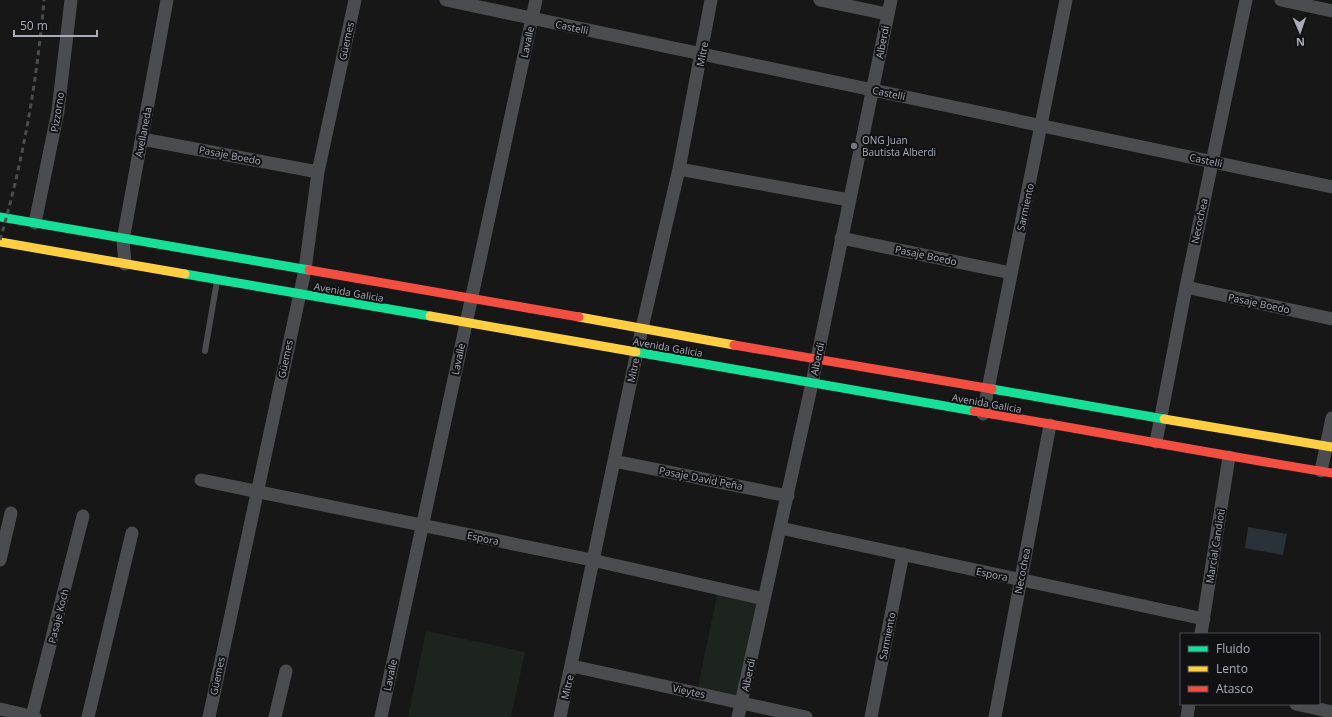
<svg xmlns="http://www.w3.org/2000/svg" width="1332" height="717" font-family="'Open Sans',sans-serif">
<rect width="100%" height="100%" fill="#171717"/>
<path fill="#1d241e" d="M717,595L757,604L737,695L698,687Z
M426,631L525,652L511,717H408Z"/>
<path fill="#2a3239" d="M1248,527L1287,534L1283,555L1245,548Z"/>
<g fill="none" stroke-linecap="round" stroke-linejoin="round">
<path stroke="#4b4c50" stroke-width="6" d="M205,351L217,281"/>
<path stroke="#4b4c50" stroke-width="13" d="M446,0L1332,187
M820,0L887,14
M1281,0L1332,11
M142,139L318,172
M679,169L849,200
M35,223L58,111L71,0
M841,238L1011,273
M125,264L123,240L167,0
M1186,287L1332,319
M983,414L1066,0
M1156,442L1186,287L1246,0
M614,461L788,496
M1321,471L1332,418
M201,480L592,560L764,599
M780,528L1204,619
M0,560L11,513
M1201,634L1229,457
M572,666L806,717
M1296,704L1332,712
M0,709L35,717
M32,716L83,516
M88,717L132,533
M209,717L305,270L318,172L355,0
M275,717L286,671
M381,717L536,0
M560,717L642,328L679,169L711,0
M738,717L812,383L891,0
M871,717L903,554
M995,717L1050,425
M1187,717L1189,704"/>
<path stroke="#16e098" stroke-width="9" d="M0,217L309,270
M185,274L430,316
M636,352L974,411
M992,389L1164,419"/>
<path stroke="#ffcf43" stroke-width="9" d="M0,242L185,274
M430,316L636,352
M579,317L734,345
M1164,419L1332,447"/>
<path stroke="#f24e42" stroke-width="9" d="M309,270L579,317
M734,345L992,389
M974,411C1094,431 1212,454 1332,473"/>
<path stroke="#4b4c4f" stroke-width="3" stroke-dasharray="5 4" stroke-linecap="butt" d="M0,240C23,162 37,81 44,0"/>
</g>
<circle fill="#757880" stroke="#111113" stroke-width="1.5" cx="854" cy="146" r="4"/>
<g text-anchor="middle" stroke-width="4" stroke-linejoin="round" paint-order="stroke">
<g font-size="10" fill="#a8adb8" stroke="#111113">
<text transform="translate(572 27) rotate(12)" y="4">Castelli</text>
<text transform="translate(346 41) rotate(-78)" y="4">Güemes</text>
<text transform="translate(527 42) rotate(-78)" y="4">Lavalle</text>
<text transform="translate(882 42) rotate(-79)" y="4">Alberdi</text>
<text transform="translate(702 54) rotate(-79)" y="4">Mitre</text>
<text transform="translate(889 93) rotate(12)" y="4">Castelli</text>
<text transform="translate(57 112) rotate(-81)" y="4">Pizzorno</text>
<text transform="translate(143 132) rotate(-79)" y="4">Avellaneda</text>
<text transform="translate(230 155) rotate(11)" y="4">Pasaje Boedo</text>
<text transform="translate(1206 160) rotate(12)" y="4">Castelli</text>
<text transform="translate(1025 207) rotate(-78)" y="4">Sarmiento</text>
<text transform="translate(1199 221) rotate(-78)" y="4">Necochea</text>
<text transform="translate(926 255) rotate(12)" y="4">Pasaje Boedo</text>
<text transform="translate(349 292) rotate(10)" y="4">Avenida Galicia</text>
<text transform="translate(1259 303) rotate(12)" y="4">Pasaje Boedo</text>
<text transform="translate(668 347) rotate(10)" y="4">Avenida Galicia</text>
<text transform="translate(285 359) rotate(-78)" y="4">Güemes</text>
<text transform="translate(458 359) rotate(-78)" y="4">Lavalle</text>
<text transform="translate(817 359) rotate(-78)" y="4">Alberdi</text>
<text transform="translate(633 370) rotate(-78)" y="4">Mitre</text>
<text transform="translate(987 403) rotate(10)" y="4">Avenida Galicia</text>
<text transform="translate(701 478) rotate(11)" y="4">Pasaje David Peña</text>
<text transform="translate(483 538) rotate(12)" y="4">Espora</text>
<text transform="translate(1215 546) rotate(-81)" y="4">Marcial Candioti</text>
<text transform="translate(1022 571) rotate(-79)" y="4">Necochea</text>
<text transform="translate(992 574) rotate(12)" y="4">Espora</text>
<text transform="translate(58 616) rotate(-76)" y="4">Pasaje Koch</text>
<text transform="translate(887 636) rotate(-79)" y="4">Sarmiento</text>
<text transform="translate(390 675) rotate(-78)" y="4">Lavalle</text>
<text transform="translate(748 675) rotate(-78)" y="4">Alberdi</text>
<text transform="translate(217 676) rotate(-78)" y="4">Güemes</text>
<text transform="translate(567 687) rotate(-77)" y="4">Mitre</text>
<text transform="translate(689 691) rotate(12)" y="4">Vieytes</text>
</g>
<g font-size="10" fill="#a8adb8" stroke="#111113" text-anchor="start">
<text x="862" y="144">ONG Juan<tspan x="862" dy="12">Bautista Alberdi</tspan></text>
</g>
</g>
<rect x="1180" y="633" width="140" height="72" fill="#111113" stroke="#4d4f55"/>
<rect x="1188" y="646" width="20" height="6" fill="#16e098" stroke="#4d4f55"/>
<text x="1216" y="653" font-size="12" fill="#a8adb8">Fluido</text>
<rect x="1188" y="666" width="20" height="6" fill="#ffcf43" stroke="#4d4f55"/>
<text x="1216" y="673" font-size="12" fill="#a8adb8">Lento</text>
<rect x="1188" y="686" width="20" height="6" fill="#f24e42" stroke="#4d4f55"/>
<text x="1216" y="693" font-size="12" fill="#a8adb8">Atasco</text>
<g transform="translate(1300 32) rotate(178)" stroke="#111113" stroke-width="3" paint-order="stroke">
<path d="M0-3L7 15L0 10L-7 15Z" fill="#a8adb8"/>
<text y="-6" font-size="11" font-weight="bold" text-anchor="middle" fill="#a8adb8">N</text>
</g>
<path d="M14 30v6h83v-6" fill="none" stroke="#a8adb8" stroke-width="2"/>
<text x="20" y="30" font-size="12" fill="#a8adb8" stroke="#111113" stroke-width="3" paint-order="stroke">50 m</text>
</svg>
